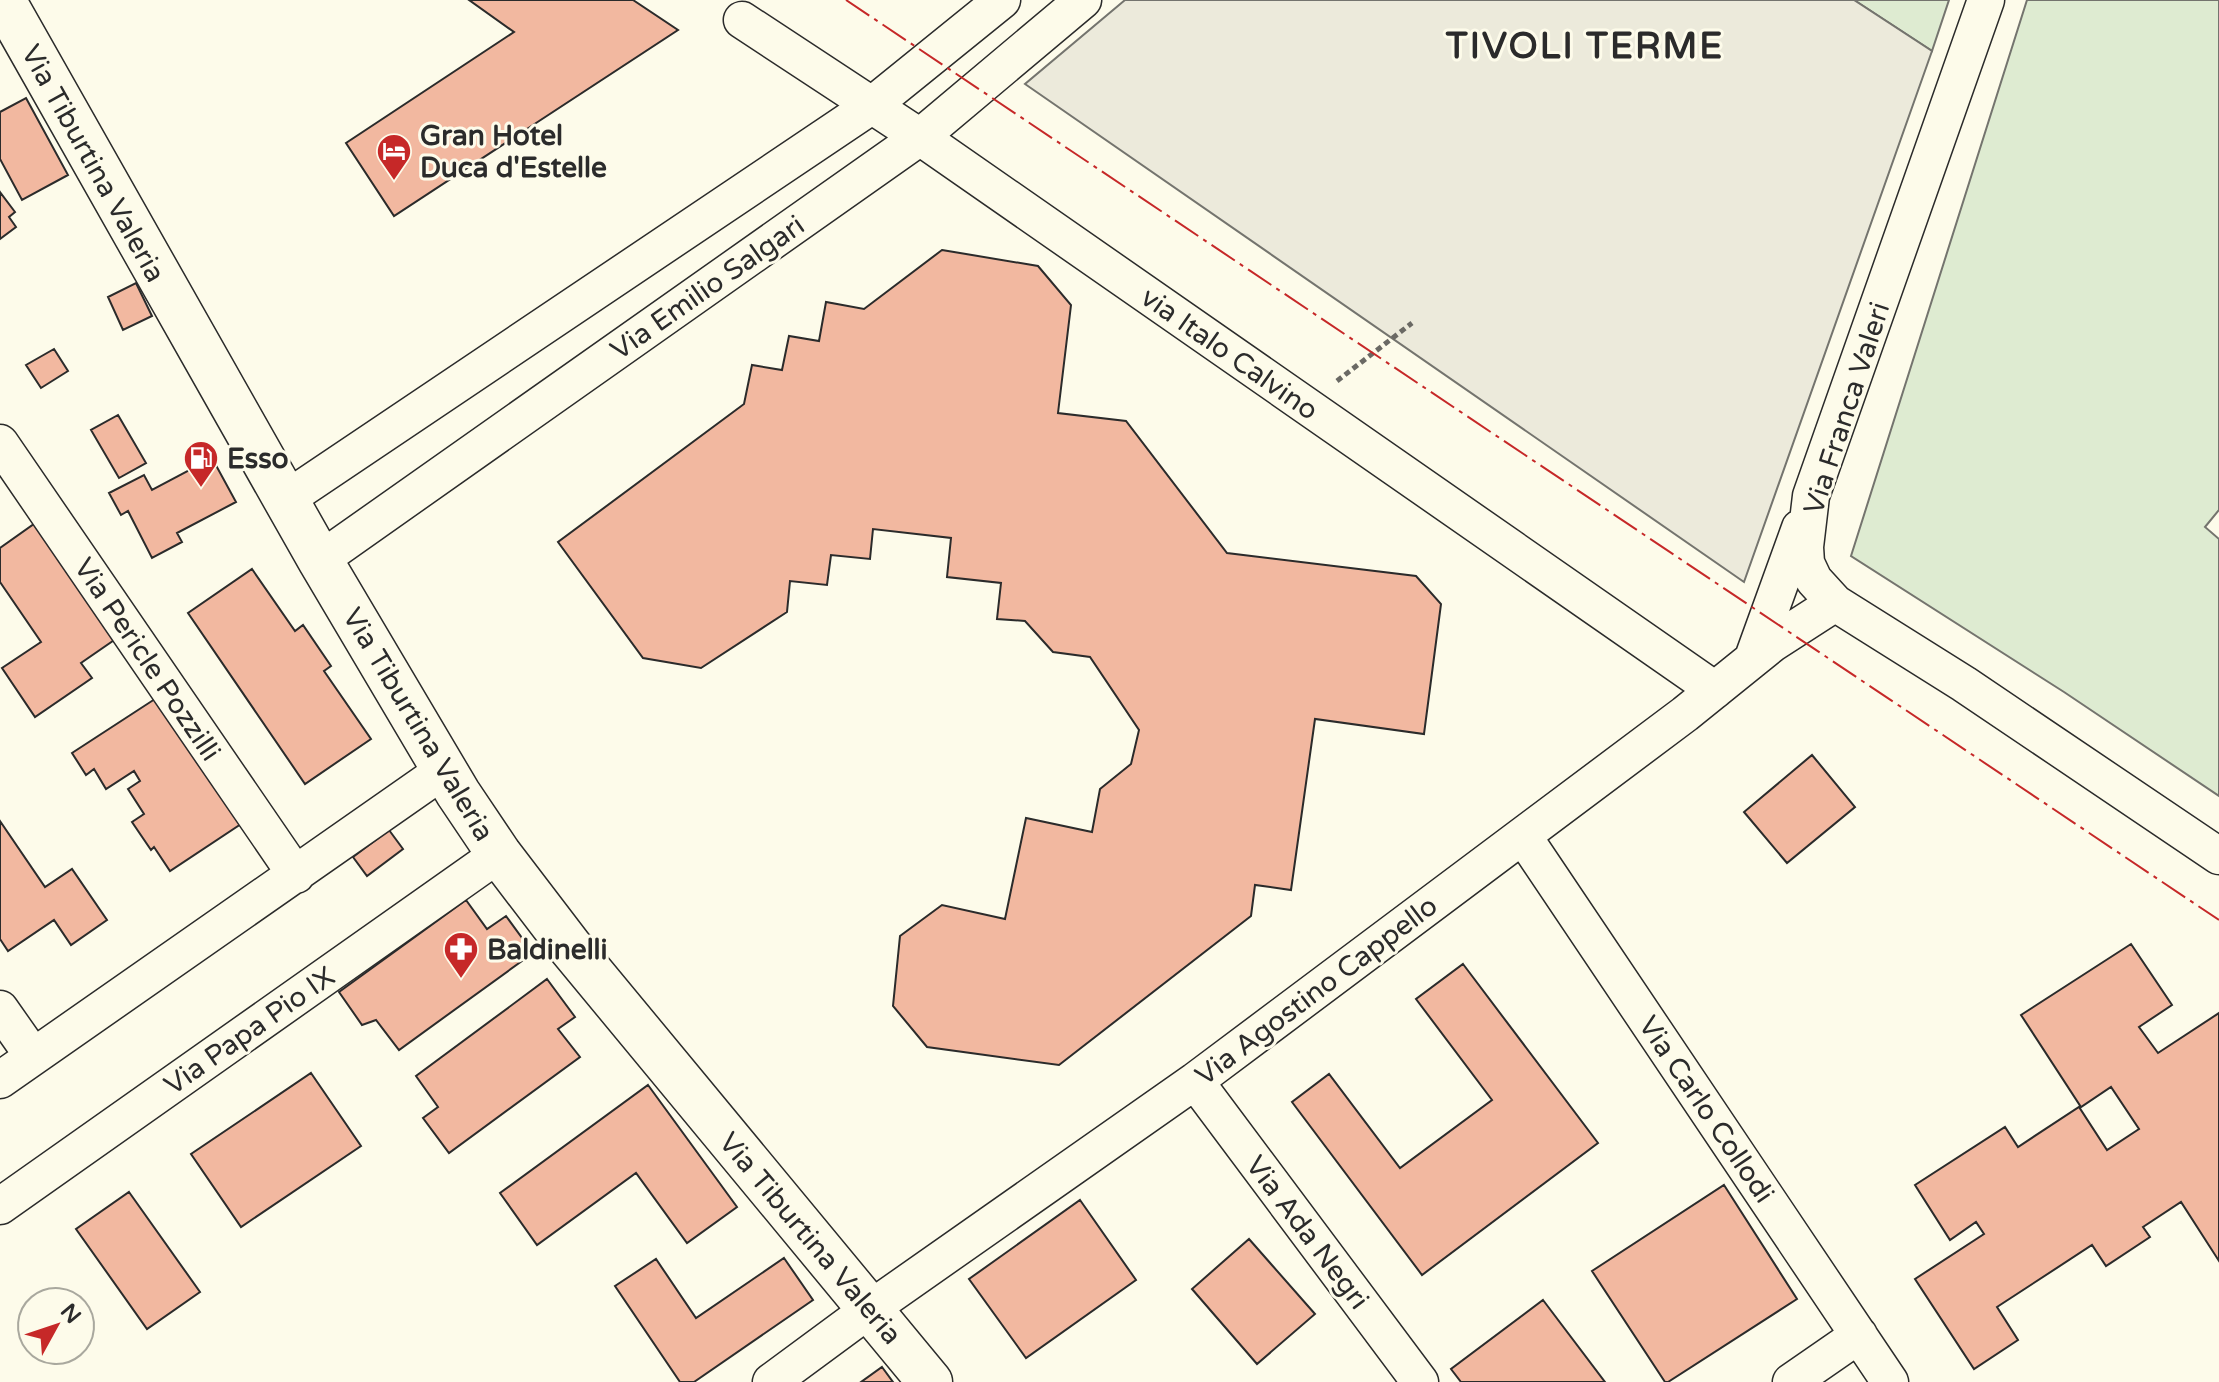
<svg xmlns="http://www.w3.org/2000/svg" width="2219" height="1382" font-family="'Varela Round',sans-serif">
<rect width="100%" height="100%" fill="#fdfbea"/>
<path fill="#deebd1" stroke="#74746e" stroke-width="2" d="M1854,0H1949L1932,51Z
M2027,0H2219V510L2205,527L2219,539V796L2064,692L1851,556Z"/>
<path fill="#eceadb" stroke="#74746e" stroke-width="2" d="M1125,0H1854L1932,51L1744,582L1025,84Z"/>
<path fill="#f2b8a0" stroke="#2b2b2b" stroke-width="2" d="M469,0H633L678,30L394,216L346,143L514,32Z
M26,98L68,175L22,200L0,159V112Z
M0,192L15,212L9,217L16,227L0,239Z
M942,250L1038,266L1071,305L1058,413L1126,421L1227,553L1416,576L1441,604L1424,734L1315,719L1291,890L1255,885L1251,916L1059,1065L927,1047L893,1006L900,936L942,905L1005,919L1026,818L1092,832L1100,789L1131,764L1139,730L1090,657L1053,652L1025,621L997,619L1001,583L947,577L951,538L873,529L870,559L831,555L827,585L790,581L787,612L701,668L643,658L558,542L744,404L752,365L782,370L789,336L819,341L826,302L864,309Z
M136,283L152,316L123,330L108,297Z
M54,349L68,371L41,388L26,365Z
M118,415L146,463L119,478L91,430Z
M212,458L236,502L177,533L182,542L152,558L128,511L121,515L109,493L144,475L152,490Z
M41,519L120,636L81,663L92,678L35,717L2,668L41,642L0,582V548Z
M252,569L295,631L303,625L331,666L324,671L371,739L305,784L188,613Z
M158,697L247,820L170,871L154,847L151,850L132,822L144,814L128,789L140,781L134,771L106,789L94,769L86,775L72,753Z
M1812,755L1855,807L1787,863L1744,812Z
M0,821L45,887L72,869L107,920L71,945L54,920L8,951L0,939Z
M389,830L403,849L367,876L353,857Z
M466,900L487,929L506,916L533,953L399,1050L376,1020L362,1025L339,992Z
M2131,944L2172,1005L2139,1027L2158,1053L2219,1013V1261L2181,1202L2143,1227L2150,1237L2106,1266L2092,1245L1997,1307L2018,1340L1974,1369L1915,1279L1984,1234L1976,1222L1950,1240L1915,1185L2005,1127L2018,1147L2079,1107L2107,1150L2139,1129L2111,1087L2081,1107L2021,1015Z
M1463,964L1598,1143L1422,1275L1292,1102L1329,1074L1400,1168L1492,1100L1416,999Z
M547,979L575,1017L558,1029L580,1057L449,1153L423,1118L438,1107L416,1076Z
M311,1073L361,1146L241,1227L191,1154Z
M648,1085L737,1207L687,1243L636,1173L537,1245L500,1193Z
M1724,1185L1797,1299L1668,1382H1665L1592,1271Z
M129,1192L200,1292L147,1329L76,1229Z
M1080,1200L1136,1280L1026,1358L969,1279Z
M1249,1239L1315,1314L1257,1364L1192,1289Z
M784,1258L813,1300L694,1382H680L615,1286L656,1259L696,1318Z
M1543,1300L1605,1382H1461L1451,1369Z
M882,1367L893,1382H861Z"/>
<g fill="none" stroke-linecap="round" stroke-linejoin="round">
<g stroke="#2b2b2b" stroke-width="39">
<path id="minor" d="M1986,0L1811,496L1805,547L1806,563L1814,580L1835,603L1964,684L2219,856
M742,20L920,137L1715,690
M0,443L296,875
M285,500L871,106L1002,0
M320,560L920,137L1083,0
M1753,658L1800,528
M1523,836L1890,1382
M0,1009L33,1056
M0,1080L444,770
M1195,1081L1420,1382
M0,1206L499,854
M771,1382L870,1309L1195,1081L1685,714L1773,643L1835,603
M1791,1382L1859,1335"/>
</g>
<g stroke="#2b2b2b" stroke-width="47">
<path id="primary" d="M3,0L320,560L458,793L499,854L570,947L930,1382"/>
</g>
<path stroke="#6a6964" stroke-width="5" stroke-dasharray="6 4" stroke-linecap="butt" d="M1337,381L1412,323"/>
<use href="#minor" stroke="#fdfbea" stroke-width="36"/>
<use href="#primary" stroke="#fdfbea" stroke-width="44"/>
<path stroke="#c62828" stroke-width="2" stroke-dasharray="28 6 4 6" stroke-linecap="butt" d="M846,0L2219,920"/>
</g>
<defs>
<g id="hotel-pin" transform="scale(1.8)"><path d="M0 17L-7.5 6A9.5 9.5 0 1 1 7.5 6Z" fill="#c62828" stroke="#fdfbea"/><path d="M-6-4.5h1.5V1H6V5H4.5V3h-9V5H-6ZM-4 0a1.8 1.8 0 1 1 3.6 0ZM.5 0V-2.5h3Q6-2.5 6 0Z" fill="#fff"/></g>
<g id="fuel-pin" transform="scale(1.8)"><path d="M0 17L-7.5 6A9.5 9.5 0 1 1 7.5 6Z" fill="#c62828" stroke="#fdfbea"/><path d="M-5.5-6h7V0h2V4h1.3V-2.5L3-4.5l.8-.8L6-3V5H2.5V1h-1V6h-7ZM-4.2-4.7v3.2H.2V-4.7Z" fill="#fff"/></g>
<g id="pharmacy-pin" transform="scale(1.8)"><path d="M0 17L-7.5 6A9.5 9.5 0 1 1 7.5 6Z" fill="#c62828" stroke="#fdfbea"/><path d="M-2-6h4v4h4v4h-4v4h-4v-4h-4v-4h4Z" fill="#fff"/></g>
</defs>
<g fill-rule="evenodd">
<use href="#hotel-pin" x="394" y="151"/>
<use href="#fuel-pin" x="201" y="458"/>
<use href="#pharmacy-pin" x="461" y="949"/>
</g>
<g text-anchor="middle" stroke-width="6" stroke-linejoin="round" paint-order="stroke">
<g font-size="28" font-weight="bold" fill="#2b2b2b" stroke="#fdfbea" text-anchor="start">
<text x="420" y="145">Gran Hotel<tspan x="420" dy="32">Duca d'Estelle</tspan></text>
<text x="227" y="468">Esso</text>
<text x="487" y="959">Baldinelli</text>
</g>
<g font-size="28" fill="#2b2b2b" stroke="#fdfbea">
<text transform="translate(94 163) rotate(61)" y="10">Via Tiburtina Valeria</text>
<text transform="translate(707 287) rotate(-35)" y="10">Via Emilio Salgari</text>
<text transform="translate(1230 353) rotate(35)" y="10">via Italo Calvino</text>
<text transform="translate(1846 408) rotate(-72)" y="10">Via Franca Valeri</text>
<text transform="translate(148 659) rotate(56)" y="10">Via Pericle Pozzilli</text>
<text transform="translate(419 724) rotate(59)" y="10">Via Tiburtina Valeria</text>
<text transform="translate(1316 990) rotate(-37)" y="10">Via Agostino Cappello</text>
<text transform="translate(249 1030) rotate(-35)" y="10">Via Papa Pio IX</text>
<text transform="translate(1707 1109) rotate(56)" y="10">Via Carlo Collodi</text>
<text transform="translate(1308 1232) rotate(53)" y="10">Via Ada Negri</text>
<text transform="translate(811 1238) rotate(50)" y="10">Via Tiburtina Valeria</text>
</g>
<g font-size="36" font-weight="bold" letter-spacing="2" fill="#2b2b2b" stroke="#fdfbea">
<text x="1585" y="58">TIVOLI TERME</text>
</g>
</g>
<g transform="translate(56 1326) rotate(50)"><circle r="38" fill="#fdfbea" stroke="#a9a89e" stroke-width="2"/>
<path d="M0-6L14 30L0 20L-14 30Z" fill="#c62828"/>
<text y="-12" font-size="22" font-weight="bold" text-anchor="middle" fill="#2b2b2b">N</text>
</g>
</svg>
